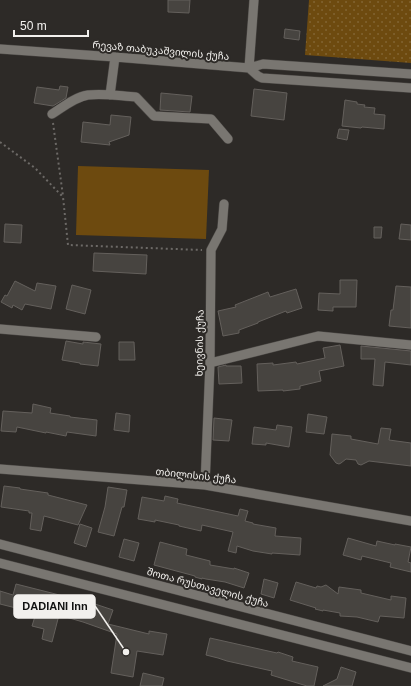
<svg xmlns="http://www.w3.org/2000/svg" width="411" height="686" font-family="Arial,'Noto Sans Georgian',sans-serif">
<defs>
<pattern id="grass-dots" width="8" height="8" patternUnits="userSpaceOnUse"><rect width="8" height="8" fill="#6d4a0f"/><path d="M2 2h.1M6 6h.1" fill="none" stroke="#826432" stroke-width="1.8" stroke-linecap="round"/></pattern>
</defs>
<rect width="100%" height="100%" fill="#2d2a27"/>
<path fill="url(#grass-dots)" d="M309,0H411V63L305,55Z"/>
<path fill="#6d4a0f" d="M78,166L209,170L206,239L76,235Z"/>
<path fill="#474440" stroke="#64605c" d="M168,0H190L189,13L168,12Z
M285,29L300,31L299,40L284,38Z
M60,86L68,87L66,98L53,106L34,103L37,87L59,90Z
M254,89L287,93L284,120L251,116Z
M161,93L192,96L190,112L160,110Z
M345,100L357,102V104L365,105L364,107L375,108L374,114L385,115L384,129L362,127L361,128L342,126Z
M111,115L131,117L129,135L109,142L110,145L81,142L83,122L110,125Z
M339,129L349,130L347,140L337,138Z
M5,224L22,225L21,243L4,242Z
M401,224L411,225V240L399,239Z
M374,227H382L381,238H374Z
M94,253L147,255L146,274L93,271Z
M340,280H357L356,307H333V311L318,310L319,293L340,294Z
M15,281L35,291L37,283L56,286L51,309L25,304L22,310L13,305L12,308L1,302L5,295L7,296Z
M72,285L91,290L85,314L66,309Z
M396,286L411,287V328L389,326L391,310H393Z
M296,289L302,308L287,313L286,311L258,322V323L239,330V333L223,336L218,311L236,307L235,305L268,292L270,297Z
M66,341L83,344V342L101,344L98,366L80,364V363L62,360Z
M119,342H134L135,360H119Z
M340,345L344,366L319,371L321,381L300,386V389L283,391V390L258,391L257,364L273,363V365L296,362L297,364L325,358L323,348Z
M361,346L411,351V365L385,362L383,386L373,385L375,359H361Z
M226,365V366H241L242,383L219,384L218,367Z
M33,404L51,408L50,413L70,416V417L97,420L96,436L67,432L66,436L46,432V433L17,427L16,432L1,431L3,411L32,413Z
M116,413L130,415L129,432L114,430Z
M308,414L327,417L324,434L306,432Z
M214,418L232,420L229,441L213,440Z
M277,425L292,427L289,447L266,443V445L252,444L254,427L276,430Z
M381,428L391,429L389,440L411,443V466L369,461L361,465L358,464L356,460L346,459L341,463L339,464L336,463L330,455L332,434L351,436V439L378,444Z
M4,486L20,488V489L48,493V495L87,505L78,525L44,516L41,531L30,529L32,513H29V511L1,507Z
M108,487L127,490L124,507H122L114,536L98,532L105,507Z
M165,496L178,499L177,503L238,516L240,509L248,511L245,521L253,523V524L276,528L275,536L301,538L300,555L272,553V554L253,551L237,546L236,553L228,551L233,532L202,525L201,531L179,526V525L155,520V522L138,519L142,497L164,501Z
M80,524L92,528L86,547L74,543Z
M348,538L376,546L377,541L395,545V544L411,547L408,562L411,563V572L390,567L391,563L362,556L361,560L343,555Z
M124,539L139,543L134,561L119,557Z
M160,542L187,549L186,555L210,561V565L234,569V568L249,573L244,588L225,582L206,579L202,578V579L195,577V576L154,565Z
M264,579L278,583L274,598L261,594Z
M296,582L316,588L317,586L321,587L326,585L338,594L339,587L361,590V593L391,600V596L406,598L404,618L380,616L378,622L357,617L340,616V613L323,610V611L315,609L316,608L290,600Z
M16,584L95,604L113,610L108,624L149,634V631L167,634L163,655L137,651L133,677L111,673L117,634L83,622L59,615L52,642L42,639L44,629L32,626L36,613L0,604V591L13,595Z
M210,638L277,653L278,652L293,657L292,661L318,667L314,686H307L271,675L272,671L227,661L218,658L206,655Z
M341,667L356,672L352,686H323L337,679Z
M143,673L164,678L162,686H140Z"/>
<g fill="none" stroke-linecap="round" stroke-linejoin="round">
<g stroke="#4b4845" stroke-width="10">
<path id="minor" d="M0,49L115,57L249,68L263,64L411,74
M249,68L258,76L262,78L411,88
M249,68L254,0
M110,95L115,57
M52,114C63,107 75,97 88,95C104,93 120,96 136,97L154,116L211,119L228,139
M0,329L96,337
M210,363L318,336L411,345
M0,469L205,485L411,521
M205,485L210,363L211,250L222,229L224,204
M0,544L411,651
M0,563L411,668"/>
</g>
<path stroke="#6d6a67" stroke-width="2" stroke-dasharray="2 3" stroke-linecap="butt" d="M53,123L63,196
M0,142L35,168L63,197L68,245L202,250"/>
<use href="#minor" stroke="#797671" stroke-width="9"/>
</g>
<g text-anchor="middle" stroke-width="4" stroke-linejoin="round" paint-order="stroke">
<g font-size="10" fill="#f2f0ed" stroke="#2d2a27">
<text transform="translate(161 50) rotate(5)" y="4">რევაზ თაბუკაშვილის ქუჩა</text>
<text transform="translate(199 343) rotate(-89)" y="4">ხეივნის ქუჩა</text>
<text transform="translate(196 475) rotate(6)" y="4">თბილისის ქუჩა</text>
<text transform="translate(208 587) rotate(15)" y="4">შოთა რუსთაველის ქუჩა</text>
</g>
</g>
<path fill="none" stroke="#f2f0ed" stroke-width="1.5" d="M126 652L95 606"/>
<circle fill="#f2f0ed" stroke="#2d2a27" stroke-width="1.5" cx="126" cy="652" r="4"/>
<rect fill="#f2f0ed" stroke="#f2f0ed" stroke-width="1.5" x="14" y="595" width="81" height="23" rx="4"/>
<g font-size="11" text-anchor="middle" font-weight="bold" fill="#111">
<text x="55" y="610">DADIANI Inn</text>
</g>
<path d="M14 30v6h74v-6" fill="none" stroke="#f2f0ed" stroke-width="2"/>
<text x="20" y="30" font-size="12" fill="#f2f0ed" stroke="#2d2a27" stroke-width="3" paint-order="stroke">50 m</text>
</svg>
